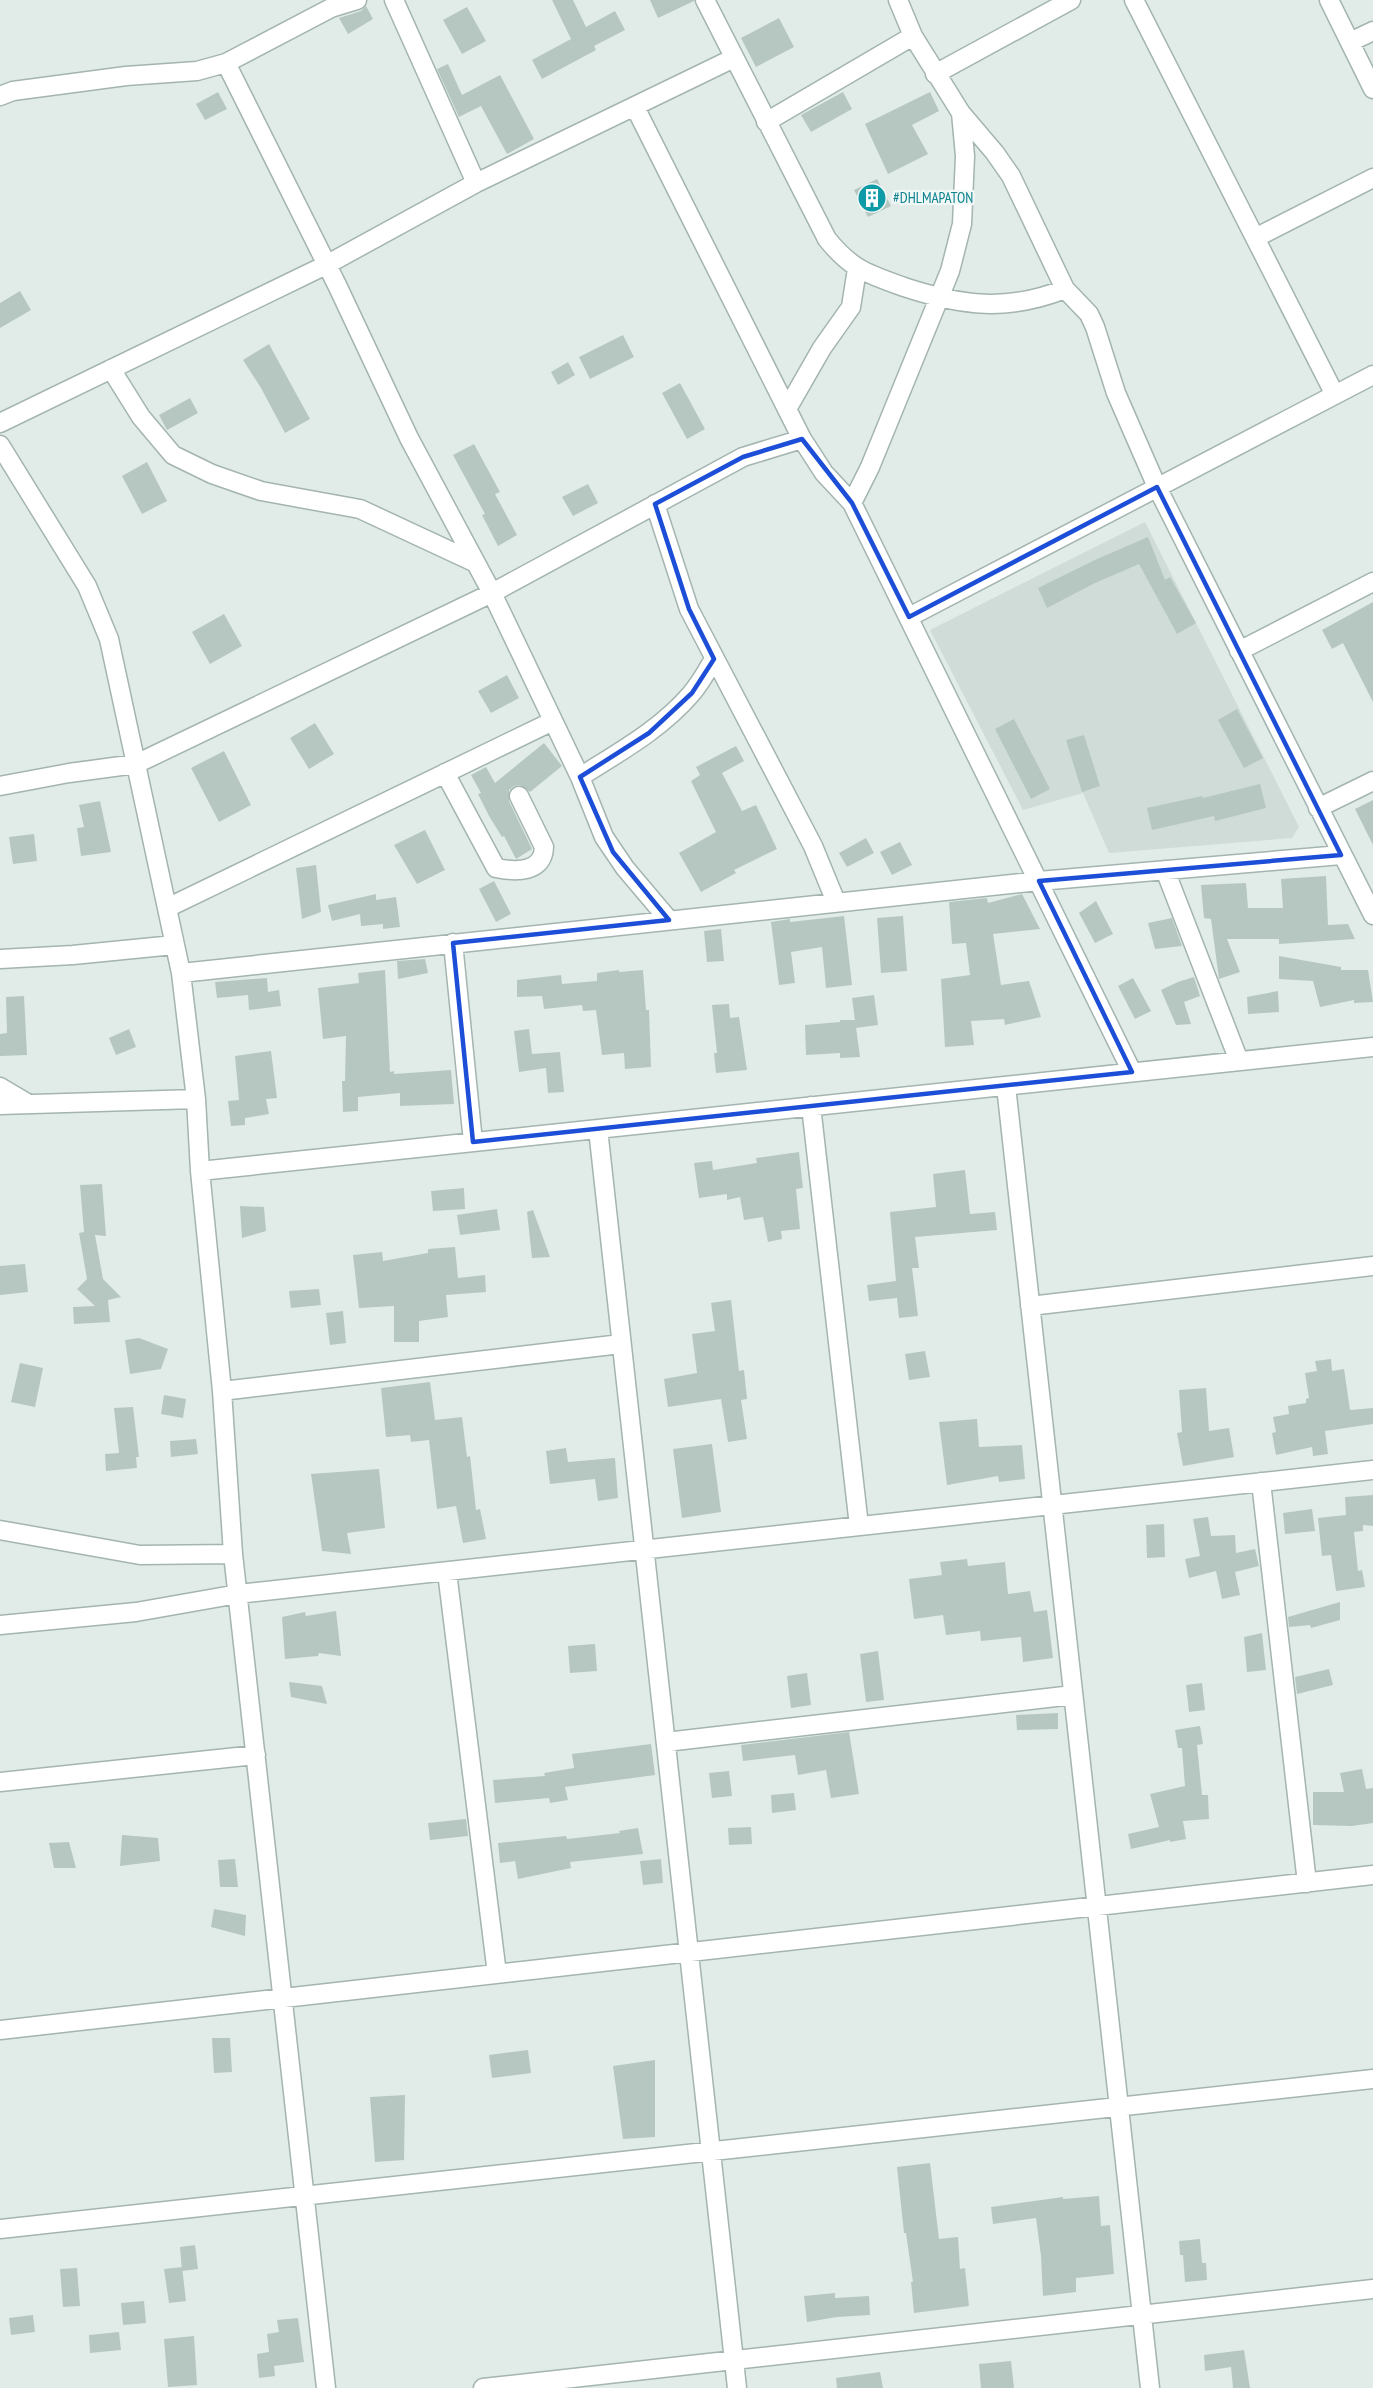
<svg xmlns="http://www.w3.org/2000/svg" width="1373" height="2388" font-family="'PT Sans Narrow',sans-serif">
<rect width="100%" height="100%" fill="#e1ece9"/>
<path fill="#cfdcd8" d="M1145,522L1299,827L1292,838L1109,853L1083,793L1023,810L930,630Z"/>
<path fill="#b6c7c2" d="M552,0H573L586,27L615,11L625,30L594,46L596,50L542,79L532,60L571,39Z
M650,0H694V1L658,18Z
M366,6L373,19L348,34L339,18L361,11Z
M467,7L486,41L462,54L443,20Z
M779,18L794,47L756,67L741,38Z
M448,64L462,95L500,75L534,139L507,154L481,106L459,117L437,69Z
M218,92L227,109L205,120L196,104Z
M843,92L852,109L811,132L801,115Z
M930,92L939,111L912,125L928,154L888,174L865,124Z
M877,179L891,206L868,217L854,190Z
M20,291L31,310L0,328V303Z
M623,335L634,357L590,379L579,357Z
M269,344L310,419L285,433L261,388L243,360Z
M568,362L575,375L558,385L551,372Z
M680,383L705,429L687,439L662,393Z
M190,398L198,413L167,430L159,415Z
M474,444L500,492L495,494L517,535L498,546L482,515L485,514L453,455Z
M147,462L167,501L142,514L122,476Z
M588,484L598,503L573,516L562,497Z
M1148,537L1165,580L1170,577L1196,623L1177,634L1139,564L1095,583L1047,608L1038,588L1095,560Z
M1373,602V702L1343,643L1332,649L1322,630Z
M224,614L242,646L210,664L192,632Z
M507,675L519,698L491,713L478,691Z
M1237,709L1263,758L1244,768L1218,720Z
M1014,719L1050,789L1031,799L995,729Z
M315,723L334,754L309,769L290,738Z
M1084,735L1100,786L1082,792L1066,740Z
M544,743L562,766L530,792L520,785L514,786L509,790V801L532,849L516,859L504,836L502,837L489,816L478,794L481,793L471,775L486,767L495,783Z
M736,746L744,761L722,773L742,811L756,805L777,849L734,870L736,873L701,892L679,853L716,832L691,781L700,775L696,767Z
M224,751L251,805L219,822L191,768Z
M1260,784L1266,808L1215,821L1214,816L1152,830L1147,808L1202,796L1203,798Z
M1373,800V845L1355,809Z
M100,801L111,852L81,856L77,828L84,827L79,805Z
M425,830L445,870L417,884L394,845Z
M34,834L37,861L13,864L9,837Z
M866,838L874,853L847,867L839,853Z
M900,842L912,865L892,875L880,852Z
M316,865L321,912L302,919L296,868Z
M1326,876L1328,925L1348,924L1355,939L1279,944V939H1227L1240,972L1219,979L1211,919L1204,918L1201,885L1246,883L1248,908H1283L1281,879Z
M494,881L511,914L496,922L479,889Z
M376,894V900L396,897L400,927L383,929V924L361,926L360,914L332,921L328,905Z
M1022,894L1040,929L993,934L1001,985L1029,981L1041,1017L1005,1025L1004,1019L971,1021L974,1045L945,1047L941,979L970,975L966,943L952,944L949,902L987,898L988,903Z
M1096,901L1113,934L1095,943L1079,913Z
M844,916L852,985L826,988L822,947L791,952L795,983L779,985L771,922L790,919V922Z
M903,916L907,971L881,973L877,918Z
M1172,918L1182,946L1155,949L1148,923Z
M721,929L724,961L707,962L704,931Z
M1279,956L1341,967V970H1368L1373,1002L1354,1003V1000L1320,1007L1313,981L1279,979Z
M425,959L428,973L398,979L397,961Z
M385,970L390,1072L394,1071V1074L451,1070L454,1104L400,1106V1093L358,1097V1111L343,1112L342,1081H345L346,1036L323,1039L318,988L359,983L358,973Z
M619,970V972L643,970L646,1010H649L651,1067L625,1069L624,1053L602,1055L596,1010L583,1011L582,1005L544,1009L542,996L517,997V980L561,975L562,984L597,981V973Z
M1194,977L1200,996L1184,1002L1191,1024L1176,1025L1161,990L1178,982Z
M267,978L268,992L279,990L281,1006L249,1010L248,995L217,998L215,982Z
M1133,978L1151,1011L1135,1019L1118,986Z
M1278,991L1279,1012L1248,1014L1247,997Z
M874,995L878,1025L856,1028L852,998Z
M24,996L27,1055L0,1056V1034L7,1033L6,997Z
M729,1004L730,1018L739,1017L747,1070L716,1073L714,1053H717L712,1005Z
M840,1020H855L860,1057L840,1058V1053L806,1055L805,1025L840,1022Z
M129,1029L136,1047L116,1055L109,1038Z
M529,1029L532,1054L560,1052L564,1092L548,1093L546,1068L519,1072L514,1031Z
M271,1051L277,1098L266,1099L269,1114L245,1118V1125L231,1126L228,1101L239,1100L235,1056Z
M799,1152L803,1188L796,1189L800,1229L781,1231L782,1239L768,1242L763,1217L744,1220L740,1197L727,1200V1194L699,1198L694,1163L712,1161L713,1170L757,1163L756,1158Z
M965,1170L970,1214L995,1212L997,1230L915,1237L919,1268H912L918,1316L899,1318L897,1298L869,1301L867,1285L896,1281L890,1212L936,1207L933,1174Z
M102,1184L106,1236L95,1235L103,1279L121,1297L108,1300L110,1322L74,1324L73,1307L95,1306L77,1289L87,1279L79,1233L84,1232L80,1185Z
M464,1188L465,1209L433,1211L431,1191Z
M240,1206L264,1207L266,1231L242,1238Z
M497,1209L500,1230L460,1235L457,1215Z
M533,1210L550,1257L532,1258L527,1212Z
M455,1247L458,1278L485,1275L486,1292L446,1295L448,1317L419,1321V1342H394V1306L359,1308L353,1255L382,1252L383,1261L428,1253V1249Z
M25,1264L28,1292L0,1295V1266Z
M319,1289L321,1305L291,1308L289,1291Z
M731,1300L739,1371L744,1370L747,1399L741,1400L747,1439L728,1442L721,1399L668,1407L664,1379L697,1373L692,1334L715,1331L711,1303Z
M343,1311L346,1343L330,1345L326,1313Z
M139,1338L168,1349L161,1369L130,1374L125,1340Z
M925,1351L930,1377L909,1380L905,1354Z
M1331,1359L1332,1371L1344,1369L1350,1410L1373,1408V1424L1325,1431L1328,1454L1313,1456L1312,1447L1276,1455L1272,1433L1276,1432L1273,1417L1289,1414L1288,1406L1306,1403V1399L1309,1398L1305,1373L1317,1371L1315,1361Z
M20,1363L43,1368L35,1407L11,1402Z
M430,1382L435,1420L462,1417L467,1457L470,1456L476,1510L480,1509L486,1539L463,1543L456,1506L437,1509L429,1440L411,1442L410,1435L386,1437L381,1388Z
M1206,1388L1209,1431L1229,1428L1234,1457L1183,1466L1177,1433L1182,1432L1179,1390Z
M164,1395L186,1399L183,1418L161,1414Z
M133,1407L139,1457H136L137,1468L106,1471L105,1454L119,1453L114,1408Z
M977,1419L979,1447L1022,1445L1025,1479L999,1482L998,1476L947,1485L939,1422Z
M196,1439L198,1454L171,1457L170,1441Z
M712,1444L721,1512L682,1518L673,1449Z
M566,1448L568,1462L615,1458L618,1498L598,1501L595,1479L550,1484L546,1451Z
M379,1469L385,1528L347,1533L351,1554L322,1551L311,1474Z
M1373,1495V1526L1363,1525V1531L1354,1532L1358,1571L1362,1570L1365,1587L1336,1591L1331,1555L1322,1556L1318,1518L1346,1515L1345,1497Z
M1312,1509L1315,1531L1285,1534L1283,1513Z
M1208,1517L1211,1536L1235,1535L1236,1553L1255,1549L1259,1566L1235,1572L1240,1595L1222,1599L1216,1571L1189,1578L1185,1559L1200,1556L1193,1519Z
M1164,1524L1165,1557L1147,1558L1146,1525Z
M967,1559L968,1566L1005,1562L1008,1594L1030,1591L1034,1612L1047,1610L1053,1658L1023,1662L1021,1637L981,1641L980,1631L946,1635L943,1615L914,1619L909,1579L942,1575L940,1562Z
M1340,1602V1620L1311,1628L1310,1625L1289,1627L1288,1617Z
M336,1611L341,1656L319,1653L318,1656L285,1659L282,1617L305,1612L306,1616Z
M1262,1633L1266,1670L1247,1672L1244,1637Z
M595,1644L597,1671L570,1673L568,1646Z
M878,1651L884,1700L866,1702L860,1654Z
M1329,1669L1333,1685L1297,1694L1295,1677Z
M807,1673L811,1705L791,1708L787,1676Z
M289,1682L322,1686L327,1704L291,1697Z
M1202,1683L1205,1710L1189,1712L1186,1685Z
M1058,1713V1729L1017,1730L1016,1715Z
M1200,1726L1203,1744L1197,1745L1202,1795H1208L1209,1819L1183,1821L1186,1839L1170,1842V1840L1131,1849L1128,1834L1159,1827L1150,1794L1185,1786L1182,1748H1178L1175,1730Z
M849,1732L859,1794L831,1798L826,1770L798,1775L795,1755L743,1761L741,1745Z
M651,1744L655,1775L565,1787L568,1800L550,1803L549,1798L495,1803L493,1780L545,1776L544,1773L574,1768L572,1754Z
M1362,1769L1366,1789L1373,1788V1823L1352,1826L1313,1825V1792H1344L1340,1773Z
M729,1771L732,1796L712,1798L709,1773Z
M794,1793L796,1810L772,1813L771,1795Z
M466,1819L468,1836L430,1840L428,1823Z
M751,1827L752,1844L729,1845L728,1828Z
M638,1828L643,1854L570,1862L571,1868L518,1879L515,1861L500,1863L498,1843L566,1836L567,1839L620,1833L619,1831Z
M122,1835L158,1838L160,1861L120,1866Z
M69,1842L76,1868H54L49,1843Z
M235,1859L238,1887H220L218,1860Z
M661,1859L663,1883L643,1885L640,1861Z
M214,1909L246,1915L245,1936L211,1927Z
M212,2038H230L232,2072L214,2073Z
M528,2050L531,2073L492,2078L489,2055Z
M655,2060V2137L623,2139L613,2066Z
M405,2095L404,2160L375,2162L370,2097Z
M930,2163L939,2239L958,2237L960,2269L965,2268L969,2306L914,2313L911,2282H913L906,2233H904L897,2167Z
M1099,2196L1101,2226L1110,2225L1114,2274L1076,2278V2292L1043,2296L1041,2256L1036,2218L993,2224L991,2207L1063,2197V2199Z
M1200,2239L1202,2263H1206L1207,2280L1185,2282L1183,2255H1180L1179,2241Z
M195,2245L198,2269L182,2271L180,2247Z
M182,2267L186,2301L169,2303L164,2269Z
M77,2268L80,2306L63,2307L60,2269Z
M835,2293V2298L869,2296L870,2315L837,2317L807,2322L804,2296Z
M144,2301L146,2323L123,2325L121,2303Z
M33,2315L35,2332L11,2335L9,2318Z
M298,2318L304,2362L274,2366L275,2376L259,2378L257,2354L269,2352L267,2334L279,2332L277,2320Z
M119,2332L121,2350L90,2353L89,2335Z
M194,2336L197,2385L168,2387L164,2339Z
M1244,2350L1250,2388H1233L1231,2367L1205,2371L1204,2355Z
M1011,2361L1014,2388H981L979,2364Z
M880,2372L883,2388H837L836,2378Z"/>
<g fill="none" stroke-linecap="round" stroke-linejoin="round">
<g stroke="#a3b4b1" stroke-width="21">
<path id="minor" d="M394,0L476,183
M705,0L827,239C852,270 868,274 904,287C962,306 1007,312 1065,289L1089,314L1095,327L1116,393L1157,487L1373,915
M1134,0L1335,395
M1329,0L1373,89
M1350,42L1373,31
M226,63L337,285L409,438L492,593L580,777L604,837L625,868L669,920
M935,74L1071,0
M0,96L13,91L126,76L197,71L226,63L331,8L357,0
M635,107L802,439
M961,113L995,153L1011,176L1065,289
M766,122L913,36L898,0
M1255,238L1373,178
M111,369L141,417L173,455L212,474L261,491L360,509L476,563
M787,409L822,348L851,307L857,269
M0,423L326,265L476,183L734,58
M0,445L87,586L109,639L181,973L196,1099L200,1171L222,1391L233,1554L326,2388
M852,503L870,467L950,271L962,224L965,156L961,113L913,36
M655,504L689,609L813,846L836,902
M909,617L1373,375
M1239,651L1373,582
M445,773L496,868C516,872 543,873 544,847L519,796
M580,777C619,752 660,730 691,694C700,684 707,671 714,659
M0,786L69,773L136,764L492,593L743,457L802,439L824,473L852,503L1132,1072
M1318,808L1373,781
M1165,870L1239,1061
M167,908L553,721
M453,943L473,1142
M0,959L73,955L174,945
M181,973L1039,881L1341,855
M1006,1086L1150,2388
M0,1087L27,1103
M0,1105L196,1099
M811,1106L859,1526
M598,1129L737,2388
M200,1171L1373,1047
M1030,1306L1373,1266
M222,1391L621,1344
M1261,1482L1307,1883
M0,1530L140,1555L233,1554
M447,1572L497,1974
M0,1625L136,1612L238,1594L1373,1470
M666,1742L1073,1695
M0,1782L256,1755
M0,2030L1373,1875
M0,2229L1373,2079
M483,2388L1373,2289"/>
</g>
<use href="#minor" stroke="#fff" stroke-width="18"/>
</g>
<path fill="none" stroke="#1d4ed8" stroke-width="4.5" stroke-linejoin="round" d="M802,439L852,503L909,617L1157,487L1341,855L1039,881L1132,1072L473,1142L453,943L669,920L613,852L580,777L649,733L692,693L714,659L689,609L655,504L743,457Z"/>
<defs>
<g id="building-disc" transform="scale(1.5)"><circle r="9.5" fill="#0f9aa8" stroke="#f1f8f6"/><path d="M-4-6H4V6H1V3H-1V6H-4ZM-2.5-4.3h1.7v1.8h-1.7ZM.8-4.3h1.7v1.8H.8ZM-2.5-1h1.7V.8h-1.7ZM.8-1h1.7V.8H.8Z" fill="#fff"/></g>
</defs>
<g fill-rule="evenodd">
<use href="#building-disc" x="872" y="198"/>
</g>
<g text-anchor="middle" stroke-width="4.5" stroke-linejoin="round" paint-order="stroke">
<g font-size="15" fill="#0d838f" stroke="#f1f8f6" text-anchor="start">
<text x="893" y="203">#DHLMAPATON</text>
</g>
</g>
</svg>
